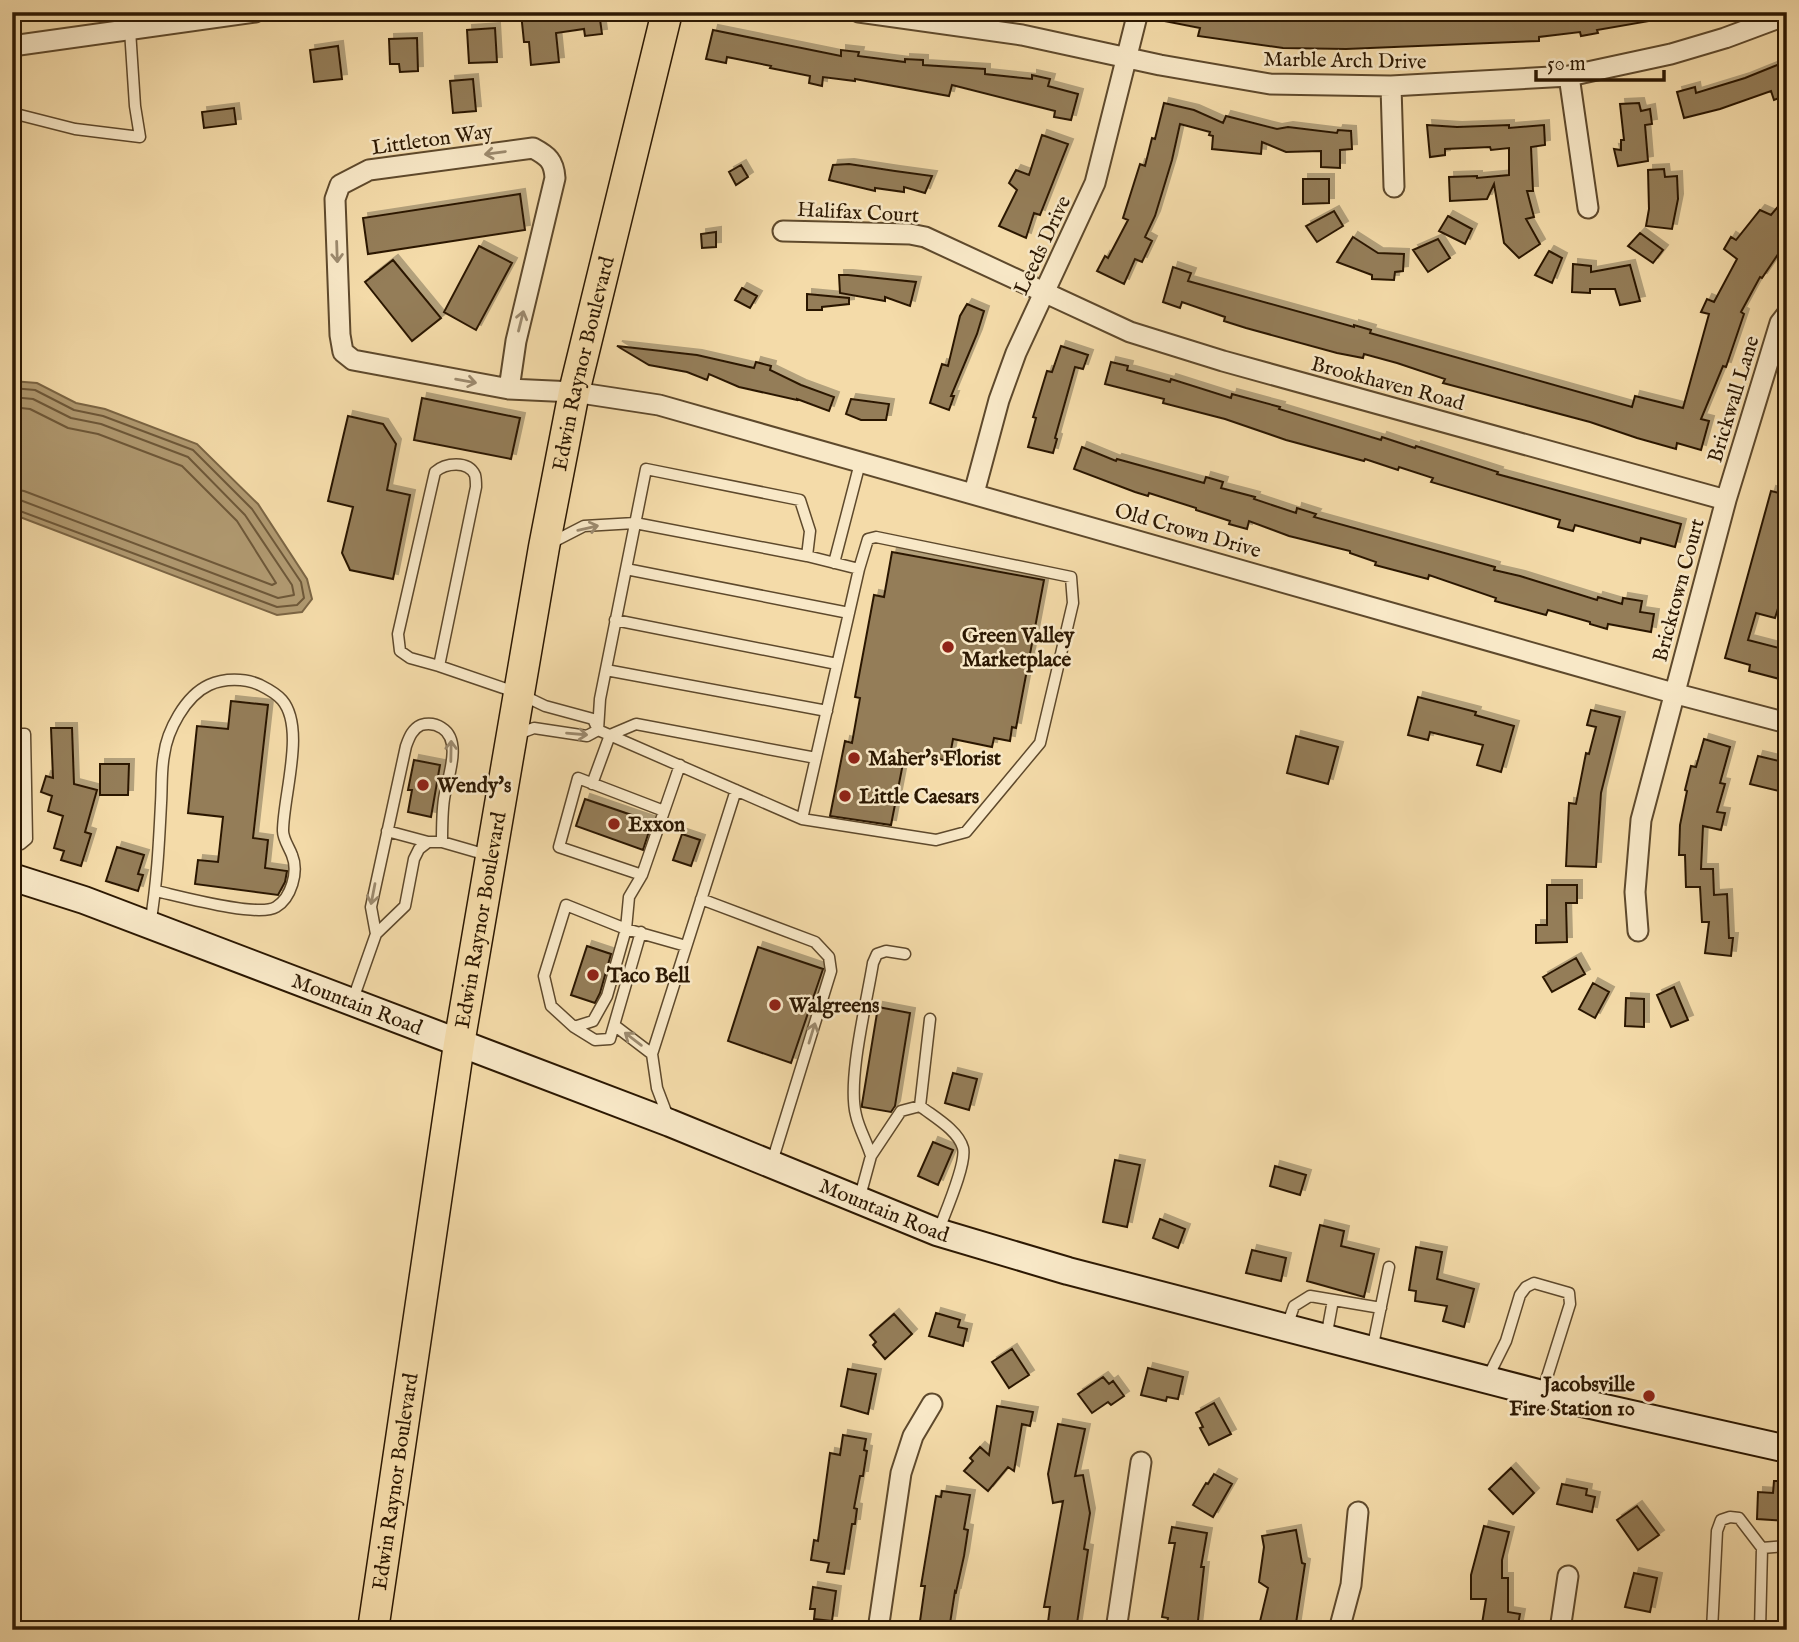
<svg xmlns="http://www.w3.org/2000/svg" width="1799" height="1642" font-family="'IM FELL English',serif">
<defs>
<filter id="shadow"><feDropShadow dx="5" dy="-5" stdDeviation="0" flood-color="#0004"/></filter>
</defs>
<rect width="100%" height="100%" fill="#f4dba9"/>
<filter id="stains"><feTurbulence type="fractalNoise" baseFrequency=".00286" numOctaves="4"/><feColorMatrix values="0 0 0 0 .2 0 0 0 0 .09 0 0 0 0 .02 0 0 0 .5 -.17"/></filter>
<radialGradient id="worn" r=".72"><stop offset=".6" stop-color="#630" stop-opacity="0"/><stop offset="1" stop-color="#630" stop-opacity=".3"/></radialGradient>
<path fill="#b09970" stroke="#7b6544" stroke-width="2" d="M12,381L37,383L76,403L105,409L197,444L258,504L307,579L312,599L302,612L277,615L12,514Z"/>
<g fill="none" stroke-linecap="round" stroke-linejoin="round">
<path stroke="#6e5839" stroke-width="2" d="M12,388L35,390L74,410L103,416L193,450L252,509L301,582L304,598L297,605L277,607L12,508
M12,397L33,399L71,418L101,424L188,457L245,515L292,585L294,595L278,598L20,500L12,499
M12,407L30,409L68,428L98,434L182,466L237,521L276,583L272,585L24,491L12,489"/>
</g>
<path fill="#947d59" stroke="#2c1802" stroke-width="2" filter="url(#shadow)" d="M599,12L602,34L585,36L584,29L556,33L559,62L531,65L529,42H524L521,13Z
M1155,12H1228L1295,20H1367L1413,17L1414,20H1453L1456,19L1457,15L1484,14L1654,12L1655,20L1597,30L1598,33L1581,36L1580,32L1539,37V41L1346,49L1283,48L1198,36L1200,28L1154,19Z
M495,28L497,62L469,63L467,30Z
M713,30L841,56V50L859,52L858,56L905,62V59L923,60V65L985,69V74L1032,79V75L1050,79L1048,86L1078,94L1071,120L1054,117L1055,111L952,85L949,96L855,79V81L823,77L822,86L809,83L810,76L770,68L771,66L727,57L726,63L706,59Z
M417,38L418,71L400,72L399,64H390L389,39Z
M338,46L342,79L314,82L310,50Z
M1787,61V95L1774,100L1771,91L1720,109L1684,118L1677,92L1695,87L1696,93L1745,78Z
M473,79L476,111L453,113L450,81Z
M1164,103L1194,110L1223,123L1226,116L1277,129L1288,127L1337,133L1338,130L1351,131L1352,149L1340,150V168L1321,167V151L1286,152L1262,142L1261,154L1212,149L1213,136L1209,135L1210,132L1180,124L1172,160L1155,216L1145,237L1152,241L1142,262L1135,259L1124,284L1097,271L1105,256L1108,258L1128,220L1123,218L1140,164L1145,166L1152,138L1155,139Z
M1639,103L1641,111L1650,109L1652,124L1645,125L1648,161L1618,166L1614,149L1621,150V140H1624L1620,104Z
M234,108L236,124L204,128L202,112Z
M1427,125L1457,127L1509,125V128L1544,125L1545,145L1531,147L1533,191H1527L1534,217L1526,219L1540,244L1519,258L1504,243L1494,184L1487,199L1450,201L1449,177L1477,176V178L1509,175V148L1491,150L1490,147L1445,149V155L1430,157Z
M1042,135L1068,144L1040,215L1034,213L1026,238L999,226L1017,190L1009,183L1016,170L1029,175Z
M849,164L895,171L932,176L925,193L904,187V192L875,188V191L829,180L833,165Z
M741,165L748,177L736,185L729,172Z
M1664,169L1665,177L1677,176L1678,199L1672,229L1646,226L1649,209L1648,170Z
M1303,179H1329V203L1303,204Z
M520,194L525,230L368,254L363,218Z
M1787,196V241L1762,278L1760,277L1741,312L1744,314L1726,367L1723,366L1701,419L1709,421L1701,450L1677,443L1676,449L1637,438L1590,422L1458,387L1443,383L1445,379L1397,363L1364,354L1363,358L1337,353L1246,328L1224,321L1225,317L1182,302L1180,308L1163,302L1173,267L1191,273L1188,281L1354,327V325L1371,330L1370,333L1632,407L1635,396L1683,408L1709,314L1701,312L1707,299L1714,302L1737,259L1724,249L1731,237L1736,240L1760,210L1771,215Z
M1334,211L1343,226L1317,242L1306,226Z
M1448,216L1472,229L1465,244L1439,231Z
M716,232V247L702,248L701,234Z
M1640,233L1663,250L1653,263L1628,246Z
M1353,237L1378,253L1404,254L1403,271L1395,272L1394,280L1372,279V275L1337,262Z
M1438,239L1450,258L1428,272L1413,250Z
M479,246L512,263L476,330L444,312Z
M1549,251L1562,258L1552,283L1535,275Z
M393,260L441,318L412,341L365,282Z
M1573,264L1591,266V272L1630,265L1640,301L1620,305L1615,289H1590V293L1572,292Z
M839,275H848L916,282L910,306L885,297V301L840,293Z
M742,288L757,296L750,308L735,300Z
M807,294L849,298V304L822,307V310H807Z
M967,304L984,311L977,334L951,396H954L949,410L930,403L942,364L948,366L960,316Z
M617,346L697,355L754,368L756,362L771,366L770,370L801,385L834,397L829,411L797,399V400L739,387L709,374L707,380L687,372L649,365Z
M1061,346L1088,355L1083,369L1075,367L1055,438L1057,439L1053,453L1028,447L1036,418L1033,417L1047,371L1052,372Z
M1111,362L1128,366L1127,370L1170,382L1171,379L1231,398L1232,394L1280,407L1279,409L1381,440L1382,437L1415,448L1416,446L1498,472L1497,474L1681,524L1675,547L1641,538L1640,543L1575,525L1573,531L1558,527L1560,520L1431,482L1433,478L1399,467L1398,470L1365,459L1364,461L1286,440L1225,419L1163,403L1164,399L1105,384Z
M422,398L520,418L511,459L414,440Z
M851,399L889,404L886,420H861L846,414Z
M348,416L383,424L396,444L387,490L410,495L393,579L350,570L342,553L353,507L328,501Z
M1082,447L1116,461L1117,459L1204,483L1206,477L1223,482L1221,488L1255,497L1254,499L1296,513L1297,508L1316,514L1314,517L1495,567L1494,570L1520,576L1597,600L1598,597L1622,604L1623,598L1642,601L1640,612L1654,614L1651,632L1608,624L1607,629L1590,624V622L1548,610L1546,615L1495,601L1496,598L1429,575L1428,579L1375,565L1376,562L1350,553V551L1289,536L1249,521L1247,529L1229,524L1230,521L1196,510V508L1149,493L1148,496L1135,492L1074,469Z
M1771,491L1787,495V548L1779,571L1787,573V580L1775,618L1756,613L1748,640L1787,650V681L1749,671L1750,665L1725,658Z
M892,552L1044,580L1016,728L1012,727L1010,741L994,738L992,747L953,739L949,761L905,753L891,825L830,816L845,741L852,743L860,698L855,697L874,595L884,597Z
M1418,697L1476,712L1475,715L1514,726L1501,772L1477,765L1483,745L1430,732L1428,740L1408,735Z
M231,701L268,705L253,838L268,840L265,868L287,871L285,882L278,895L195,884L198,860L218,862L223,817L188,813L197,726L228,729Z
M1591,710L1620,717L1601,793L1596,867L1566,866L1569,803L1576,804L1586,753L1589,754L1596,727L1587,725Z
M51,728H72L74,784L97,790L85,832L91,834L81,866L61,860L64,851L54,848L63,816L48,811L52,796L41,792L46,776L53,778Z
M1296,736L1338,747L1328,784L1287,773Z
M1704,739L1730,747L1720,783L1725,784L1717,812L1725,813L1721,830L1703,826L1701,869H1713L1714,895L1727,894L1729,938H1733L1731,956L1705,953L1709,922H1702L1700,887H1686L1685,855H1679L1680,825L1687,791L1685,790L1691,766L1696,767Z
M1758,756L1787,763V793L1750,784Z
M414,760L440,765L431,817L408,812L412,790H408Z
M100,764H129L128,795H100Z
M585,799L652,822L643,850L576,826Z
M682,834L700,840L691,866L673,860Z
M117,847L144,855L138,874L143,875L138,891L106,881Z
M1547,885H1577V903H1566L1567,942L1536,943V925H1547Z
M587,946L611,954L600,993L595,1003L571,995Z
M758,947L823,969L791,1063L728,1041Z
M1576,958L1585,974L1552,992L1543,977Z
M1593,983L1609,992L1595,1018L1579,1009Z
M1674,987L1688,1020L1671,1027L1657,995Z
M1626,998L1644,999V1027L1625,1026Z
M878,1007L910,1013L895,1106L891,1112L862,1107V1104Z
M953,1073L977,1079L969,1110L945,1103Z
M933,1142L953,1150L938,1185L918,1176Z
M1115,1160L1140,1165L1127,1227L1103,1222Z
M1275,1166L1306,1175L1300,1195L1270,1186Z
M1160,1219L1185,1229L1178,1248L1153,1238Z
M1320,1225L1344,1231L1341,1246L1374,1254L1364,1297L1307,1281Z
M1416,1247L1442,1252L1437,1279L1474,1289L1464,1327L1443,1321L1447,1306L1415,1301L1416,1291L1409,1290Z
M1252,1250L1286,1258L1281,1281L1246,1273Z
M936,1313L960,1320L958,1327L967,1329L963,1346L929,1336Z
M894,1314L912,1334L885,1359L873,1345L876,1342L870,1335Z
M1012,1349L1029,1375L1009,1388L992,1362Z
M1148,1368L1183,1377L1178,1399L1167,1397L1166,1401L1141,1395Z
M848,1369L876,1374L868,1414L841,1406Z
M1103,1377L1109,1384L1113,1381L1124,1396L1111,1405L1108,1402L1092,1413L1078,1394Z
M1214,1403L1231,1434L1209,1445L1200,1428L1203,1427L1196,1413Z
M997,1406L1033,1412L1030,1426L1022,1424L1014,1471L1008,1467L988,1491L964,1471L973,1461L970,1458L980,1447L989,1455Z
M1058,1424L1085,1429L1075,1476L1083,1475L1090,1513L1084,1549L1088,1550L1076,1630H1047L1050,1607H1044L1063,1501L1053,1503L1048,1474Z
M843,1435L866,1439L864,1450L867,1451L863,1476H860L854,1508L857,1509L855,1524H852L844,1574L827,1572L829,1563L811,1560L814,1540L818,1541L830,1453L840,1455Z
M1511,1468L1534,1493L1513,1514L1489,1489Z
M1214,1474L1232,1484L1213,1517L1193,1505L1206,1483L1208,1484Z
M1774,1481H1787V1521L1757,1519L1758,1492L1773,1493Z
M1562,1484L1587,1489L1586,1495L1595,1497L1592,1512L1557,1504Z
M942,1491L970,1495L964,1529L968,1530L964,1556L956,1592L955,1591L949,1630H921L923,1622L920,1621L925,1586H921L936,1496L941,1497Z
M1637,1506L1659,1535L1638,1550L1617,1520Z
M1484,1526L1509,1532L1502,1560V1578H1508V1612L1520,1614L1517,1630H1481L1486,1599H1471V1575Z
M1172,1527L1207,1533L1201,1567H1204L1197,1629L1167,1624L1168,1618L1162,1617L1175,1543H1169Z
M1296,1530L1302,1563L1305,1564L1295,1630H1258L1268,1588L1259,1582L1264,1547L1262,1536Z
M1634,1573L1657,1578L1650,1612L1625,1607Z
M813,1587L836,1591L832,1621L814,1619L815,1609H810Z"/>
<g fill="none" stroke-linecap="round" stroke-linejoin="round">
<g stroke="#5e492c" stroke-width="13">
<path id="lane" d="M12,113L75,129L140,137L135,106L130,30
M549,544L584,526L635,523L807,556
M834,563L860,463
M626,569L849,613
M615,620L837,664
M439,666L476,487C476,483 476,479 475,475C468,460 445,463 435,472L398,634L400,651L410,658L439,666L518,693L545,706L593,719L598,730L587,736L534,728L518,734
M606,670L827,711
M12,734H25L27,839L21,844L12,842
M592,784L610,735L636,724L816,758
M664,811L578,778L559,847L642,875L680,765
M802,819L936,840L966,832L1040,743L1073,603L1071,577L876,537L868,539L859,569L802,819L598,730L600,699L646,469L800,500L810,531L807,556L859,569
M387,831L428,842
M701,899L815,942L829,957L831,971L772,1162
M150,925C157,884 159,844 161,803C162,787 161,770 164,755C167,731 185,696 209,685C224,678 245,678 260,685C268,689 276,693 282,700C306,728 283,796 283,831C283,839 289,847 292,855C299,872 291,898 276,907C258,918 179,896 156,891
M641,932L610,1039L595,1040L574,1027L551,1006L544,976L566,905L626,929L629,897L642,875
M376,934L371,907L406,746C409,738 412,729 421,725C428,723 436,724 442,728C463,741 447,779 444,799C442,813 442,828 442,842
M12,943V948
M352,1002L376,934L405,906L414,859L419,849L428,842H442L487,855
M614,1025L652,1054
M574,1027L593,1021L607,996L626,929L686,946
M920,1106L930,1019
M668,1117L657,1088L652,1054L736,790
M871,1156C867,1142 859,1129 856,1115C847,1080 867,1001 873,963L877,954L886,951L905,954
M859,1200L871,1156L901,1111L920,1106C934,1117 958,1130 963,1148C967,1164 944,1215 938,1232
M1287,1326L1294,1306L1310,1296L1381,1308
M1326,1338L1333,1300
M1372,1350L1389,1267
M1487,1379L1506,1341L1520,1295L1526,1287L1534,1283L1569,1293L1570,1304L1542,1393
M1762,1548L1787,1546
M1712,1630L1717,1531L1721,1520L1730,1517L1739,1518L1762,1548L1760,1630"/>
</g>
<g stroke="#5e492c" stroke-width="23">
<path id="street" d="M859,12L1022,35L1160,65L1270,84L1391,86L1569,76L1671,54L1725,38L1787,15
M12,46L255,12
M1569,76L1588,208
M1391,86L1394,187
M783,231L910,234L925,237L1130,332L1223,361L1726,500
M509,389L516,341L555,178C554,161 548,156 533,148L369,170L340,185L335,199L340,335L343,352L353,360L509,389L574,392L659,405L1673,693L1787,723
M974,493L999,400L1016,353L1095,183L1138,12
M1638,931L1635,892L1641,820L1726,500L1780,323L1787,314
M878,1630L901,1473L913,1436L932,1404
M1116,1630L1141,1462
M1339,1630L1351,1585L1358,1512
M1560,1630L1568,1576"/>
</g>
<g stroke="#2c1802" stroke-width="30">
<g id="secondary">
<path id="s1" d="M12,877L84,900L670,1123L937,1232L1068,1271L1372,1350L1542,1394L1787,1449"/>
</g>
</g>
<g stroke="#2c1802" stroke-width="33">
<g id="primary">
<path id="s2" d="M373,1630L459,1044L544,547L574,392L667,12"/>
</g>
</g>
<use href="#lane" stroke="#f8e8c7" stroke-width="10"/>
<use href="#street" stroke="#f8e8c7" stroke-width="19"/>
<use href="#secondary" stroke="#f8e8c7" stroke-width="26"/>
<use href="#primary" stroke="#f4dba9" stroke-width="30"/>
</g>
<defs><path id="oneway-shaft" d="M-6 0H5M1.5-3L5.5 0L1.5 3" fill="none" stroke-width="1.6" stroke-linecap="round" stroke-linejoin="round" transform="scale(1.75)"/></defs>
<g stroke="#9c8a6e">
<use href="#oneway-shaft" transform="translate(495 153) rotate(172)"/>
<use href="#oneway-shaft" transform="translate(337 252) rotate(88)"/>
<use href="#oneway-shaft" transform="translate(521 321) rotate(-76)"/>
<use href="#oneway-shaft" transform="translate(466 381) rotate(10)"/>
<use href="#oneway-shaft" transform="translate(588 528) rotate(-13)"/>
<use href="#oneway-shaft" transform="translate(577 734) rotate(5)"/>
<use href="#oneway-shaft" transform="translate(451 751) rotate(-89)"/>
<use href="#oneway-shaft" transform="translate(373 894) rotate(101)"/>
<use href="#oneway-shaft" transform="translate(812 1033) rotate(-73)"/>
<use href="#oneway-shaft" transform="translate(633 1039) rotate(-143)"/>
</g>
<g fill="#8f2418" stroke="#f8e8c7" stroke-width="2.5">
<circle cx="948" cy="647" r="7"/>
<circle cx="854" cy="758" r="7"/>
<circle cx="423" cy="785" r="7"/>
<circle cx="845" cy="796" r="7"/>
<circle cx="614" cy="824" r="7"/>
<circle cx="593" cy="975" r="7"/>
<circle cx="775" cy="1005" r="7"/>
<circle cx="1649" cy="1396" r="7"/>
</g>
<g text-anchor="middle" stroke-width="5" stroke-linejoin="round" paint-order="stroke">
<g font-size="21" fill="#2c1802" stroke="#f8e8c7">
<text transform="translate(1345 60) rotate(1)" y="7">Marble Arch Drive</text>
<text transform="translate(432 139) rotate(-8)" y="7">Littleton Way</text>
<text transform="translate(858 212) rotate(3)" y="7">Halifax Court</text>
<text transform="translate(1042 245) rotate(-65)" y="7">Leeds Drive</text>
<text dy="7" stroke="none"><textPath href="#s2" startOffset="1284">Edwin Raynor Boulevard</textPath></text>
<text transform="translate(1388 383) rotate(15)" y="7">Brookhaven Road</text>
<text transform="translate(1733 399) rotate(-73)" y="7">Brickwall Lane</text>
<text transform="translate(1188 530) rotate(16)" y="7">Old Crown Drive</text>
<text transform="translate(1678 590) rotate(-75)" y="7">Bricktown Court</text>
<text dy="7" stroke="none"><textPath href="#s2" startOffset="718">Edwin Raynor Boulevard</textPath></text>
<text dy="7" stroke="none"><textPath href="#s1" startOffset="368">Mountain Road</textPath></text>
<text dy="7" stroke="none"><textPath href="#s1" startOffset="934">Mountain Road</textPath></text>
<text dy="7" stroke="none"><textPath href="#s2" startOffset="150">Edwin Raynor Boulevard</textPath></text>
</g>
<g font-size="21" font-weight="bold" fill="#2c1802" stroke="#f8e8c7" text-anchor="start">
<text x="962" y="642">Green Valley<tspan x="962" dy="24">Marketplace</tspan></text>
<text x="868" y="765">Maher's Florist</text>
<text x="437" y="792">Wendy's</text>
<text x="859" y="803">Little Caesars</text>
<text x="628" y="831">Exxon</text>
<text x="607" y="982">Taco Bell</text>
<text x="789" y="1012">Walgreens</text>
<text x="1635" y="1391" text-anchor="end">Jacobsville<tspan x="1635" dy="24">Fire Station 10</tspan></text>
</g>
</g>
<rect width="1799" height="1642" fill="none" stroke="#f4dba9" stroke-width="42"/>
<rect x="14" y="14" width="1771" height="1614" fill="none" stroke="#2c1802" stroke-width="3.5"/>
<rect x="21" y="21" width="1757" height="1600" fill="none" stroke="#2c1802" stroke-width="2"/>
<path d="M1536 70v10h128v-10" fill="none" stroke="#2c1802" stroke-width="3.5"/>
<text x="1547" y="70" font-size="21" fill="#2c1802" stroke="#f8e8c7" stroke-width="5" paint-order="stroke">50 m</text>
<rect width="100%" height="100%" filter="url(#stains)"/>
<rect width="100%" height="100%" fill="url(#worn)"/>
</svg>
